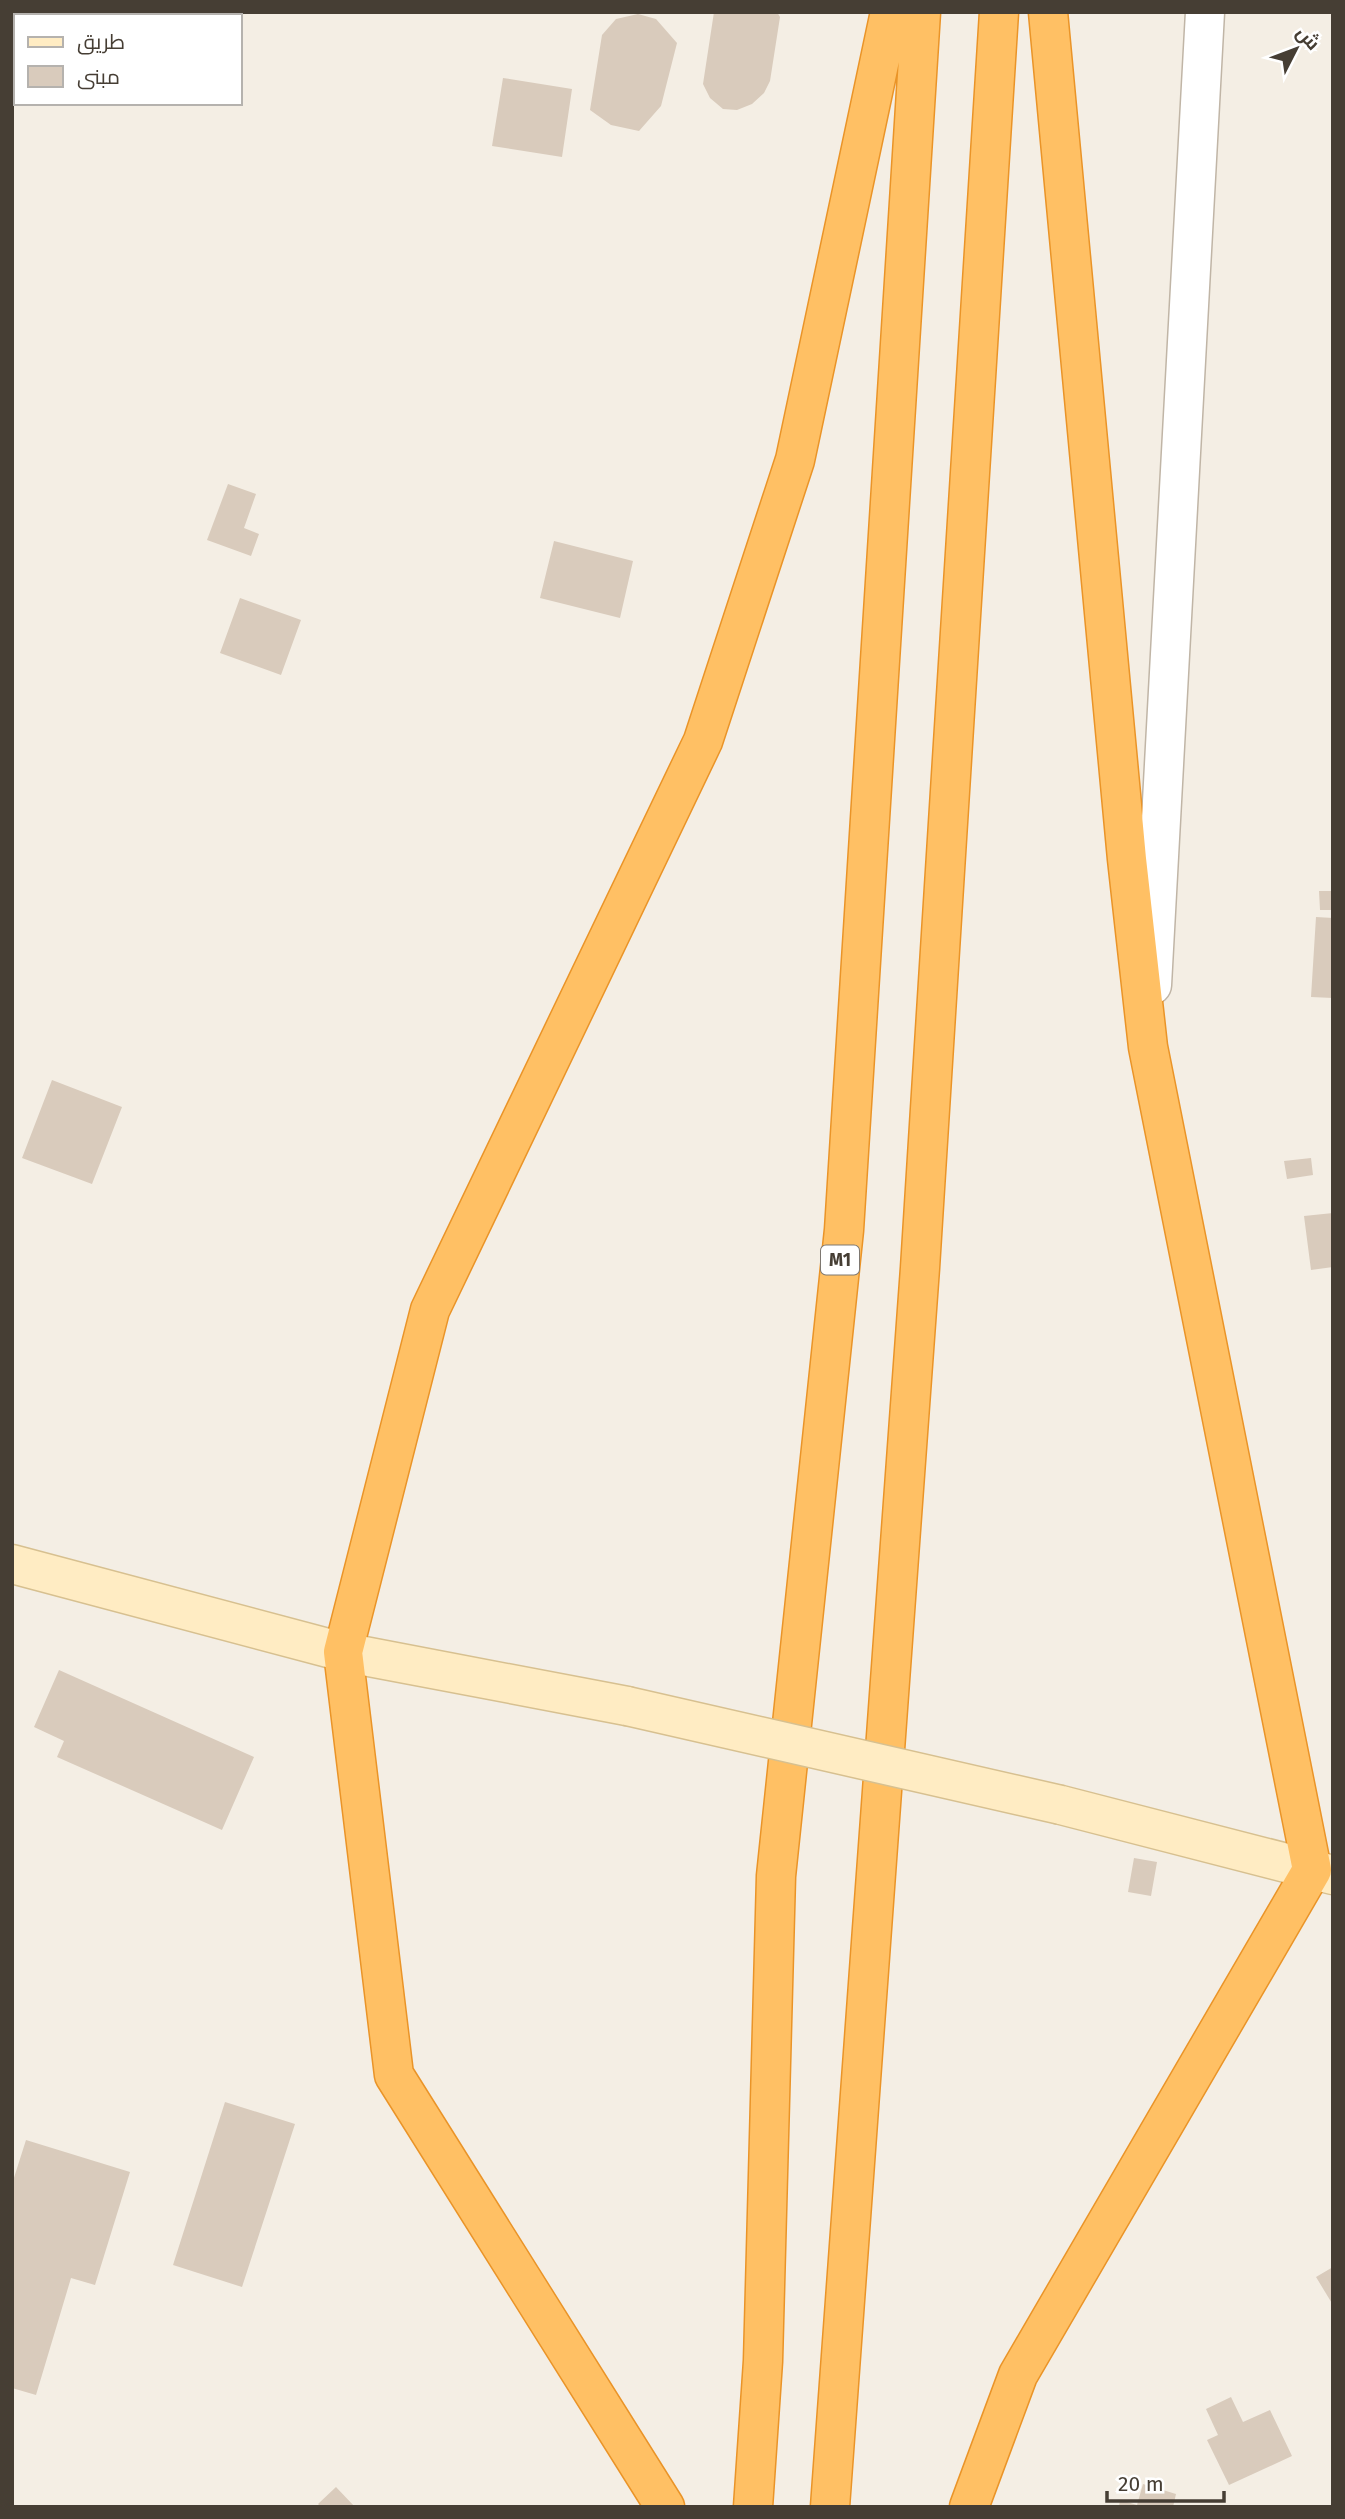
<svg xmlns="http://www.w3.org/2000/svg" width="1345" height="2519" font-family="'Fira Sans',Cairo,sans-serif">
<rect width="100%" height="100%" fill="#f4eee4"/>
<path fill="#d9cbbc" d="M714,12H777L780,17L770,81L764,93L752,104L737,110L723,109L710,98L703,84Z
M638,14L656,19L677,43L661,106L639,131L611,125L590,110L602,35L616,19Z
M503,78L572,89L562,157L492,146Z
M228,484L256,494L244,528L259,534L251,556L207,540Z
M554,541L633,561L620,618L540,598Z
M240,598L301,620L281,675L220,653Z
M1319,891H1333V910H1320Z
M1316,917L1333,918V998L1311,997Z
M52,1080L122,1107L92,1184L22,1158Z
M1311,1158L1313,1175L1287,1179L1284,1161Z
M1333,1213V1267L1311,1270L1304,1216Z
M59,1670L254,1757L222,1830L57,1757L64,1741L34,1727Z
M1134,1858L1157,1862L1151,1896L1128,1892Z
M225,2102L295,2124L242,2287L173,2265Z
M26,2140L130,2172L95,2285L71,2278L36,2395L12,2388V2184Z
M1333,2267V2305L1316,2277Z
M1231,2397L1243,2422L1270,2410L1292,2456L1229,2485L1207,2440L1218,2435L1206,2409Z
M1143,2484L1176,2494L1173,2507H1119L1120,2500L1137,2505Z
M336,2487L355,2507H321L318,2504Z"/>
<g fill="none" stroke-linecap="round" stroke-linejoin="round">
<g stroke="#c0b5a6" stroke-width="41">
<path id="minor" d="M1152,985L1205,12"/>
</g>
<g stroke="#d7c090" stroke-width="41">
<path id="secondary" d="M12,1564L343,1652L627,1706
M1061,1805L1333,1875"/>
</g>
<g stroke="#ea9428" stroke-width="41">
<path id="motorway" d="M665,2507L394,2075L343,1652L430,1310L703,741L795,460L890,12
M753,2507L763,2361L776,1876L844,1230L921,12
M830,2507L920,1268L999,12
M969,2507L1018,2375L1312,1870L1148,1047L1127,859L1048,12"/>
</g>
<use href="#minor" stroke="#fff" stroke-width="38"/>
<use href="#secondary" stroke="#ffecc3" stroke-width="38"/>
<use href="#motorway" stroke="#ffc064" stroke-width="38"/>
<g stroke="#d7c090" stroke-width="41" stroke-linecap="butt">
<path id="secondary-bridge" d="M627,1706L1061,1805"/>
</g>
<use href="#secondary-bridge" stroke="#ffecc3" stroke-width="38"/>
</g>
<g text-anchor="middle" stroke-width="5" stroke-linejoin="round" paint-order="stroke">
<rect fill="#fff" stroke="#7e7871" stroke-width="2" x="821" y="1245.5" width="38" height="29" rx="5"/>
<g font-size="18" font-weight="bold" fill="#463e34">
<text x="840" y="1266">M1</text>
</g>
</g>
<rect width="1345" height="2519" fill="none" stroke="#463e34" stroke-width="28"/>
<rect x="14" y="14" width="228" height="91" fill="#ffffff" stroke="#b5b2ae" stroke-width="2"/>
<rect x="28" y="37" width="35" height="10" fill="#ffecc3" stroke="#b5b2ae" stroke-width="2"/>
<text x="77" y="49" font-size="21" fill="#463e34">طريق</text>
<rect x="28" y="66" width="35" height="21" fill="#d9cbbc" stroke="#b5b2ae" stroke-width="2"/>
<text x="77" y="84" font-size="21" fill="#463e34">مبنى</text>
<g transform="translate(1296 49) rotate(48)" stroke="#ffffff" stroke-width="5" paint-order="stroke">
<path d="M0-5L12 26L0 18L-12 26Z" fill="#463e34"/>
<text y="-10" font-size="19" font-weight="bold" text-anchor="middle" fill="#463e34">ش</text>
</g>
<path d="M1107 2491v10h117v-10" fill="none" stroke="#463e34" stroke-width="3.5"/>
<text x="1118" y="2491" font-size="21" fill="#463e34" stroke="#ffffff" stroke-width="5" paint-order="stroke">20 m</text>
</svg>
